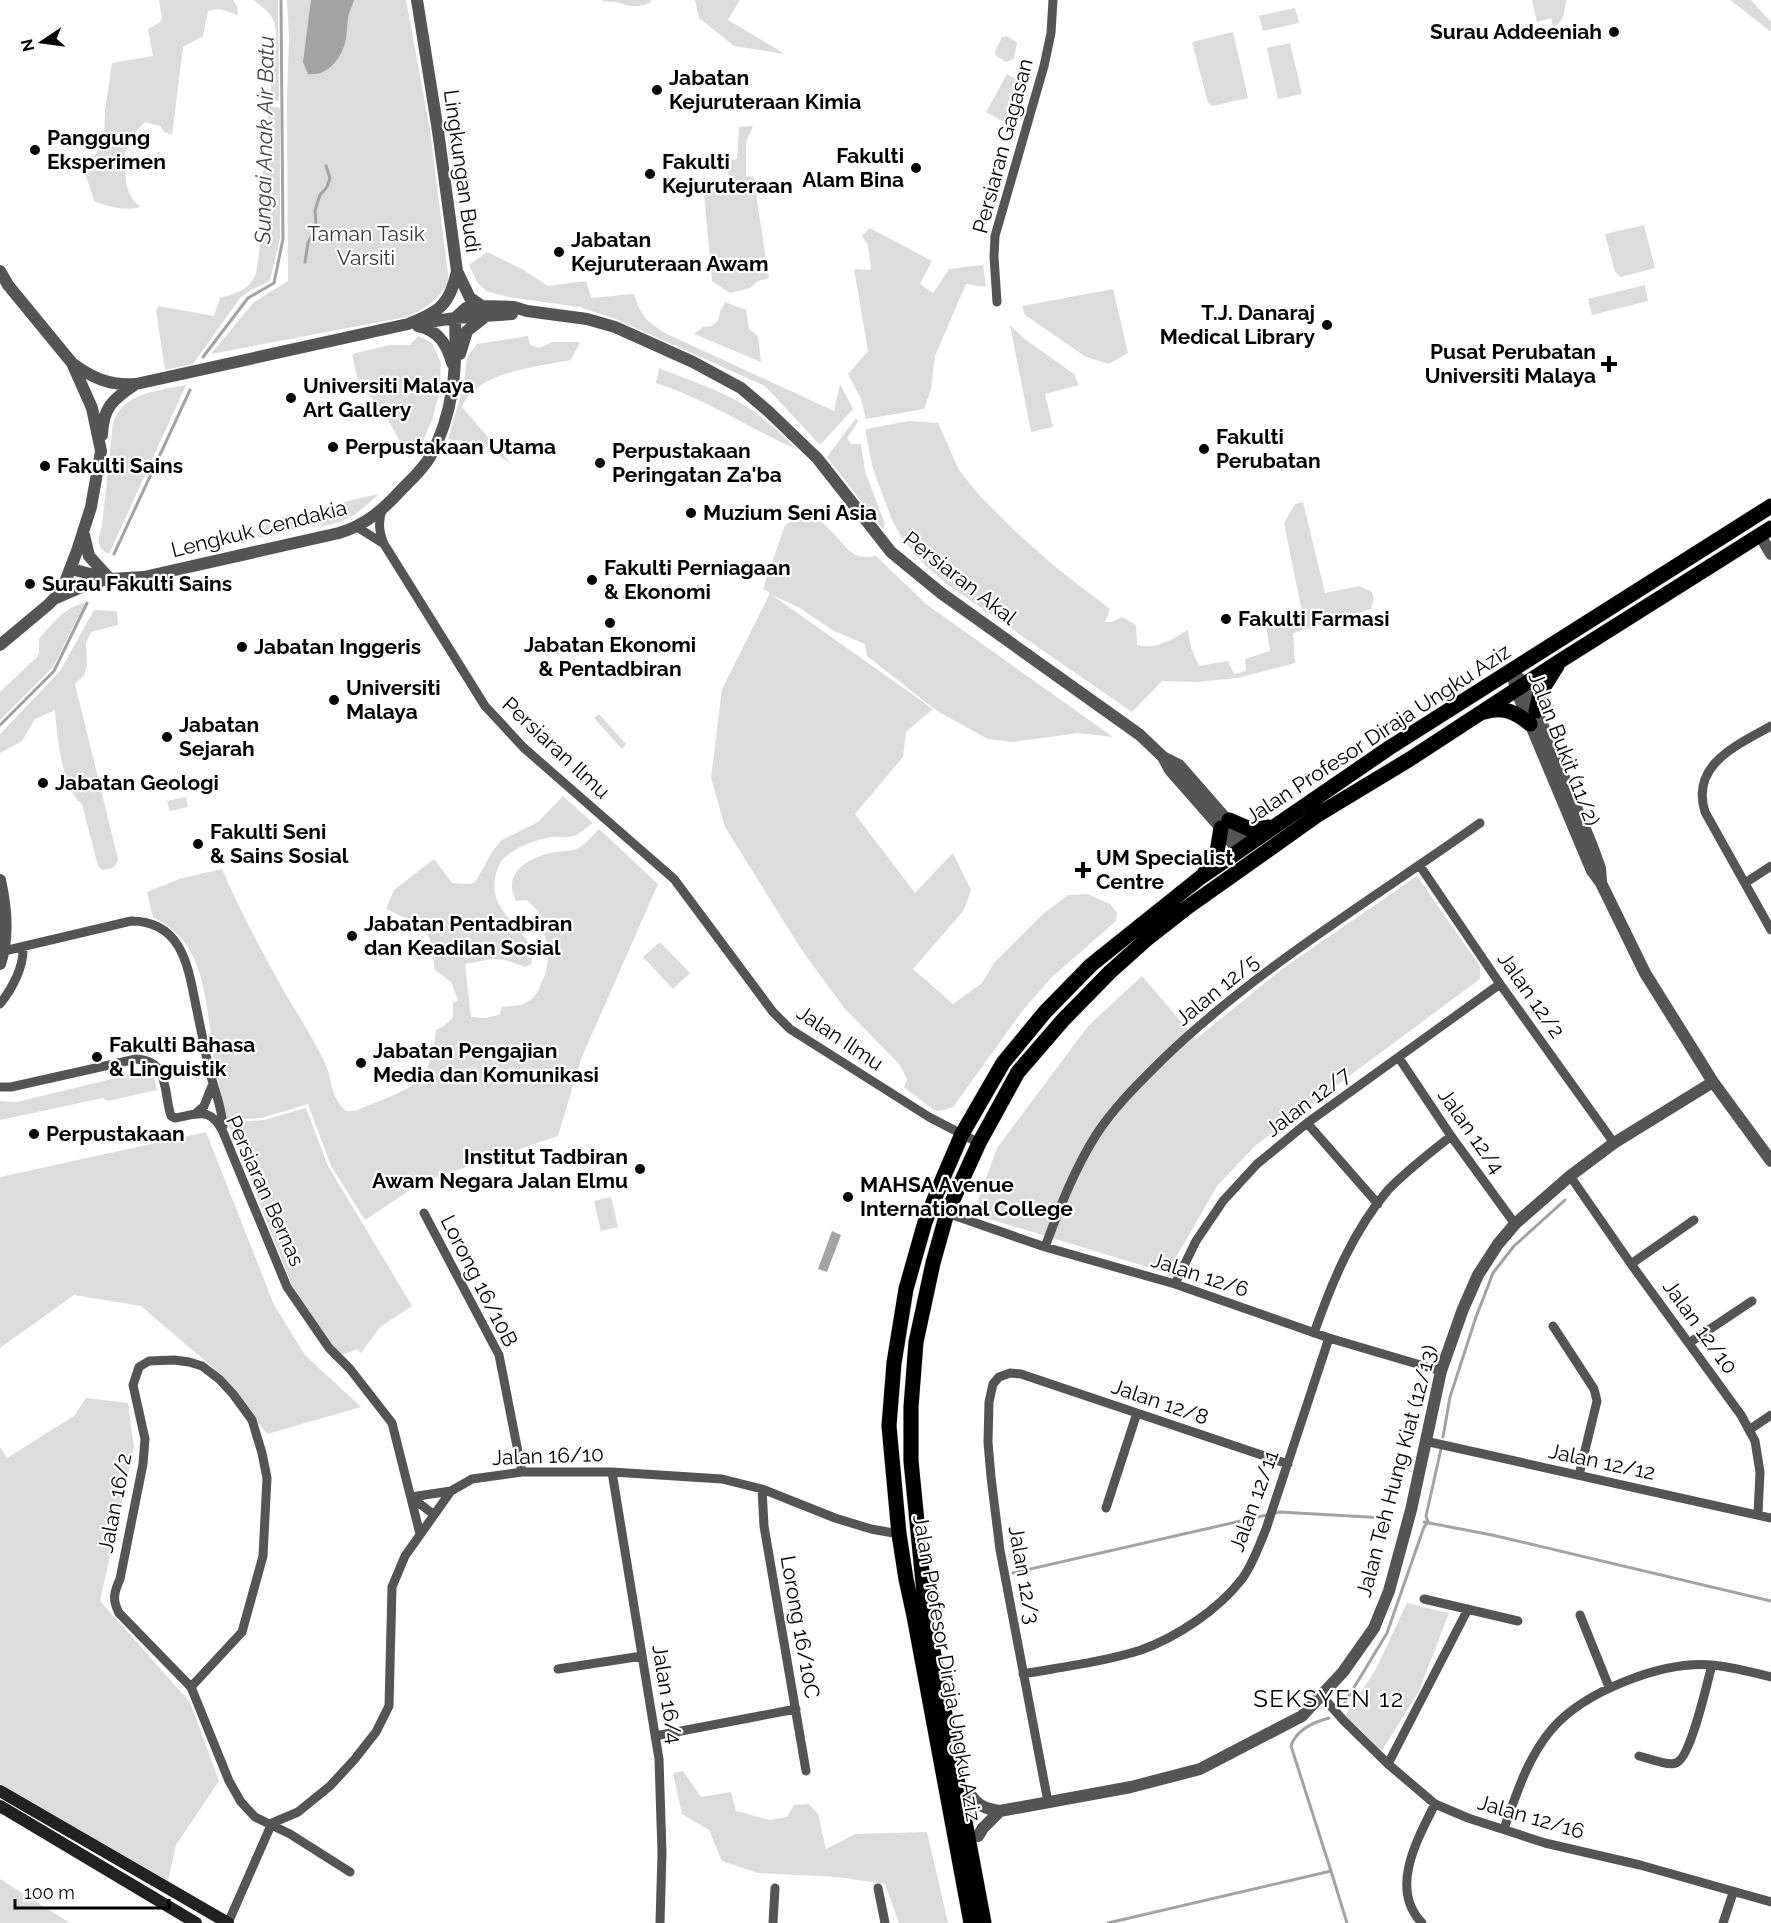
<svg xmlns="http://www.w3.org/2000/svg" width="1771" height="1923" font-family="Raleway,sans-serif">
<rect width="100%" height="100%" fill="#fff"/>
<path fill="#dcdcdc" d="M159,0H233L237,6L238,15L219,9L208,11L203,36L183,47L172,135L164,132L160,126L145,122L130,137L128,149C121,155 124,159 125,167C126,184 126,194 140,207C125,211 108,207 94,201L85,173L104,139L105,111L112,63L153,56L148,29L159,23L162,19Z
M254,0H278L279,101L271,99L270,95C272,75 280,40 274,22C271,13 261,6 254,0Z
M287,0H406L430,130L449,282C436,302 428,307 406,317L211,354L254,302L288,281L287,98L289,37Z
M601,0H651L650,3C632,9 632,6 616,2C610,1 606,3 601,0Z
M695,0H740L728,20L785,54L734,46L699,18Z
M1532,0H1566L1564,14L1559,24L1553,27L1551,18L1537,22Z
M1730,0H1751L1771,22V32Z
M1295,8L1299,23L1263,31L1259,16Z
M1233,32L1248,98L1212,106L1208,103L1192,42Z
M1006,36L1017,42L1014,59L1006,62L996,56L995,52L1002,37Z
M1290,43L1302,94L1278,99L1267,48Z
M1007,74L1021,82L1008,124L986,112Z
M270,106L280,108V238L270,281L251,290L240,298L193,364L165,370L156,310L159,306L214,316L220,298C237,293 248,291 256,274L265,207L259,189L270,143L268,115Z
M753,126L746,142V177L753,176L769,278L758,281L750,288L730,293L712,281L703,183L729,180L727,161L737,159L739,127Z
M1644,225L1655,268L1621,277L1615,272L1605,234Z
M870,228L932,261L920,284L933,293L949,269L983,265L986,287L966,284L935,356L931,389L924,409L866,419L861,399L848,374L868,351L854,269L871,270L868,245L862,236Z
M487,252L522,269L548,286L586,281L591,298L634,294C641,316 646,321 665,333L834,411L840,384L853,409L820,445L765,386L613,318L579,307L509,297L486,291L477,282L469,265Z
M1645,285L1648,301L1592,315L1588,299Z
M1113,289L1128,353L1109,364L1086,357L1025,315L1022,306Z
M725,302L746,310L749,329L758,336L761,362L694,334L703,327L712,326L718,321L720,312Z
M1010,325L1026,340L1074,374L1079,385L1045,394L1053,427L1031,432Z
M418,336L432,343L441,363L439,395L432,420L419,450L409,458L386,416L372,398L360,389L352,354L390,345H410Z
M528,336L530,345L539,348L553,342H580L571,360C538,367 476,371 462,407L511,464L482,444L448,439L464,384L467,357L477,344Z
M659,368C688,380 718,389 744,405C764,417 781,434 798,450C750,429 706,399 656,383Z
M186,385L109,554C95,547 98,539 102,526L113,423C123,392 158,391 186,385Z
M856,418L858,422L847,438L851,444H861L865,471L885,524L883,530L827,457Z
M909,421L938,423L959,470L979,495L1016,532L1059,570L1110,609L1105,622H1112L1122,617L1136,625L1137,645C1156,650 1171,640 1188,630L1191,648L1199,666L1228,661L1234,674L1246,671L1245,659L1270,651L1265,620L1302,612L1284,523L1295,504L1303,502L1325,593L1359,586L1372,592L1374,599L1371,609L1293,633L1295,663L1238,678L1196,682L1162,681L1132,712L945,583L923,563L904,541L892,520L873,469L866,434V429Z
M378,494C363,511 345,523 322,526L318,519L307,511Z
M806,512C813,517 823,522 829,529C845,544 851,562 876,556L926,604L1113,737L1078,733L1012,742L988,739L937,711L867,656L865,644L834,631L798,607L772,595L933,709L906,732L903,757L855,814L915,893L953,853L971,890L964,910L913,969L953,1004L982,983L994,963L1043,914L1068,895L1087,894L1110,904L1117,913L1116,921L1052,977L1023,1010L953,1107L945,1110L935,1111L904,1087L907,1079L899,1064L845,1009L801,949L725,827L711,778L722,689L770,593L763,589L785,525Z
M287,515L297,516L313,525L257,538L268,523Z
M85,603L53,667L0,720V692L37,657L39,651V639C53,623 64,607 85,603Z
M94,610L117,611L118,625L91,632L86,643L87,664L85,674L75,684L118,859C116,868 111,869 102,870L98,866L82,804C61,788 57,734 55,710L35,719L22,741L0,753V734L60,671Z
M599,714L626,744L622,749L594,718Z
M563,796L593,823C587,827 581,833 574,836C567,838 558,836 551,837C536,840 515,847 504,858C500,862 497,869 496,874C484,918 541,931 531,964L525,967L505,960L492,959L465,964L471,1017L485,1018L499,1015L502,1007L521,1005L532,999L538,991L546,972L549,952L538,911L527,900L516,901C502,874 526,859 550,853C558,851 570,852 578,848C585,845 593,835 599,829L658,884L581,1059L558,1136L422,1182L365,1220L331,1166L308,1104L262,1118L228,1120C224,1105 220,1090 217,1075C208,1035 210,981 187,946C179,934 166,924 153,917L147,892L179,879L222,869C240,911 262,952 285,993C298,1015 313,1038 324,1061C333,1079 330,1098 346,1111H355C372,1103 412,1091 423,1076C431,1063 434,1045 436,1030L445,1025L453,1017V1003L458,1000L451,982L435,970L430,940L425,927L386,909L394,890L434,859L452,883L471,884L476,881L492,852L502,840L538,822Z
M186,797L188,807L170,811L167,801Z
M1417,876L1480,966V979L1256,1145L1217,1186L1167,1273L973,1214L997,1148L1089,1025L1142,976L1196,1039L1282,969Z
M660,942L690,973L673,989L643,957Z
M140,1072H149L154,1077L157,1090L108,1101L103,1098L0,1120V1101L17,1102Z
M306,1108L328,1166L412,1306L380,1327L361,1353L357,1349L345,1354L338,1353L297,1298L228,1123L263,1120Z
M206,1132L274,1305L305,1355L361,1407L267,1434L212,1367L141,1306L74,1295L0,1348V1177Z
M611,1197L618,1227L601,1231L594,1201Z
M86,1398L128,1403L134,1447L100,1601L190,1702L219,1781L176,1845L168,1881L0,1784V1447L7,1458L74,1416Z
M1407,1603L1449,1613L1419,1691L1382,1751L1345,1716L1376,1669Z
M683,1771L701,1797L731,1792L736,1811L770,1820L787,1817L794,1805L809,1804L818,1814L826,1849L855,1834L927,1832L948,1923H899L885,1884L838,1877L758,1873L722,1861L709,1830L682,1814L673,1773Z
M0,1879L70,1923H0Z"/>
<path fill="#a3a3a3" d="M311,0H354C352,6 349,12 348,18C347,25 347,32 346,38C343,57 328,77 308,74L303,62Z
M832,1231L841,1235L827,1272L818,1269Z"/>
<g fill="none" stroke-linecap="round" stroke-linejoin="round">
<path stroke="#a3a3a3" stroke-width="3" d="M305,262L308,243L316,225L315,210L320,195L327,187L330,178L326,166
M203,357L248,298L274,283L283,239L281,0
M114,554L190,390
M0,725L54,671L87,603
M1443,1437L1450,1397L1476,1317L1493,1273L1514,1246L1565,1200
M1424,1522L1492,1535L1771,1601
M1013,1573L1280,1512L1385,1518
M1344,1704L1387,1633L1424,1527L1428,1522L1426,1516L1441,1449
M1331,1871L1347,1923
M1108,1923L1331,1871L1291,1746C1296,1730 1314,1722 1329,1718"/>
<g stroke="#dbdbdb" stroke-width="16">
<path id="primary" d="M1536,711L1540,693L1557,666
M1484,712C1503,706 1516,712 1530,724
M1229,820L1252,830L1268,827
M1205,872L1217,852L1221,828
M971,1923L914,1616L906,1579L899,1534L889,1426L894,1363L906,1289L925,1222L943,1178L962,1134L1003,1063L1045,1012L1091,965L1201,877L1389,748L1771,506
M984,1923L926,1613L911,1461V1407L916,1342L933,1263L947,1213L979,1143L1018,1072L1063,1020L1110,972L1148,938L1185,909L1319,814L1410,759L1560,661L1771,528"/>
</g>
<path stroke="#555" stroke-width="9" d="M997,302L994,257L995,236L1044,66L1051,33L1053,0
M357,527L384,544C379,531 378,523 382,510
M384,544L485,706L524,748L674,879L773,1012L790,1029L929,1117L979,1143
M1771,726C1738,745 1690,764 1705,812L1771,930
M1420,866L1500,984L1614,1143
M1745,883L1771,866
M4,951L131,921C182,921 188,966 196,1006C200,1025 204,1045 208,1064C212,1084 222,1106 223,1126
M0,1004C12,989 24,967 23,947
M1399,1058L1451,1136L1515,1224
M0,1087H11L136,1059C170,1061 163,1091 171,1116L175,1118C199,1114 210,1106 223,1132L287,1287L329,1348L350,1369L392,1423L420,1534
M195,1114L204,1106L212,1086
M1307,1123L1378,1204
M1570,1176L1631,1264L1741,1415L1755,1441L1760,1472L1758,1514
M424,1213L499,1355L522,1472
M947,1213L1045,1247L1175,1284L1329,1338L1441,1371
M1045,1247C1059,1209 1074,1170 1096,1135C1114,1107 1139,1083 1162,1060C1257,968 1373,899 1480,823
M1631,1264L1694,1220
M1175,1284L1196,1241L1223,1201L1257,1164L1307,1123L1500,984
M1553,1326L1594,1389L1597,1401L1579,1475
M1314,1333C1332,1282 1353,1231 1388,1190C1407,1170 1430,1153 1451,1136
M1689,1343L1752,1301
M174,1360L189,1362L202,1366L219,1379L233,1394L252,1420L262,1453L267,1478L263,1556L242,1632L191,1687L119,1613C112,1600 114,1592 120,1579L143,1464L145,1439L133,1385L139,1367L149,1361Z
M1749,1430L1771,1415
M1425,1441L1771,1518
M612,1472L659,1759L662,1853L660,1923
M762,1489L764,1526L806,1771
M411,1497L451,1491
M411,1497L433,1514
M1106,1508L1137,1413
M1424,1599L1518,1621
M1580,1615L1609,1687
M558,1669L642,1656
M1023,1674C1062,1667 1103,1662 1141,1650C1177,1637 1218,1610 1242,1579C1253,1564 1259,1546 1266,1529L1329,1338
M191,1687L229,1781L241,1802L255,1817L290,1834L350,1872
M1321,1695L1344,1721L1388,1764L1435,1804L1468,1818L1545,1843L1640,1865L1771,1902
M655,1736L796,1709
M1639,1756C1647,1758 1669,1766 1676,1763C1691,1758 1707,1682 1712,1665
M1388,1764L1468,1609
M1048,1802L1000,1550L991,1477L988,1442L989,1402L993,1384L999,1377L1010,1373L1021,1374L1288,1464
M1504,1829C1516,1795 1527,1759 1551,1730C1584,1691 1662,1661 1712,1665C1732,1667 1752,1672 1771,1677
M878,1888L885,1923
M228,1923L272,1823L298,1812L330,1786L354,1760L376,1732L389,1706L392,1587L405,1556L451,1491L472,1479L522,1472H612L722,1479L762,1489L835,1518L871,1529L899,1534
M773,1923L775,1888
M1422,1923C1389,1889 1417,1840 1435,1804
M1723,1923L1733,1893"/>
<path stroke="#555" stroke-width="12" d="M0,271L8,285L72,363L92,408L101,451L91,507L77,551L62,590L49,604L0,645
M457,271L470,298L482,306L514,307L527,311L587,319L615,327L693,362L741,388L768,411L817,458L891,552L941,593L1140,735L1163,757L1170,770L1221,828L1238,851
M422,323L455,318L512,314
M418,326C438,330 447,344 452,363
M460,354L467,331L486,316
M72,363C92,378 110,386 136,384L408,324C439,312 450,305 457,271L438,131L417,0
M102,435C103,408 112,400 134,385
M84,535L89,556L109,578
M1760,535L1771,554
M71,569L110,579L144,577L339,533C366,525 384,509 402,489C412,479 423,469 430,457C454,414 457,366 455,318L466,308L482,306
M56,598L79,588L107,579
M1512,671L1516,690L1592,871L1601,883L1645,973L1713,1082L1771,1161
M1520,679L1529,692L1592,846L1600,868L1601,882
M1163,757L1179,765L1248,844
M0,880C6,907 9,937 0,964
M970,1794C978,1806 986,1809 1000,1811L1131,1787L1200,1769L1302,1716L1343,1672L1374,1628L1389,1591L1411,1510L1441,1371L1463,1309L1478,1275L1498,1244L1515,1224L1570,1176L1614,1143L1713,1082
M978,1836L983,1828L1000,1811"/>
<path stroke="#222" stroke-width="12" d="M0,1791L228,1923
M0,1806L196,1923"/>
<use href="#primary" stroke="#000" stroke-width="15"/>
</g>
<g fill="#000" stroke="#fff" stroke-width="2">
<circle cx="1614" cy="32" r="6"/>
<circle cx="657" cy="90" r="6"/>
<circle cx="35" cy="150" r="6"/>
<circle cx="916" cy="168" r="6"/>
<circle cx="650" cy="174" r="6"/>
<circle cx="559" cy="252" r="6"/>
<circle cx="1327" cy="325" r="6"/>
<path d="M1606 355h6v6h6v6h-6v6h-6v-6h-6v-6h6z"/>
<circle cx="291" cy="398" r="6"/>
<circle cx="333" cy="447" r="6"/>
<circle cx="1204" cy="449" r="6"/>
<circle cx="600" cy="463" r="6"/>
<circle cx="45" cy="466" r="6"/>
<circle cx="691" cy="513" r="6"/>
<circle cx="592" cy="580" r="6"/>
<circle cx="30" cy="584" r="6"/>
<circle cx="1226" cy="619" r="6"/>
<circle cx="610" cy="623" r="6"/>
<circle cx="242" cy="647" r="6"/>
<circle cx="334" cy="700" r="6"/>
<circle cx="167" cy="737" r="6"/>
<circle cx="43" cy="783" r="6"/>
<circle cx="198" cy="844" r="6"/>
<path d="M1080 861h6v6h6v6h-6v6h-6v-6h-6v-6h6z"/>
<circle cx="352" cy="936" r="6"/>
<circle cx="97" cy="1057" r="6"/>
<circle cx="361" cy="1063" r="6"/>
<circle cx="34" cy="1134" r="6"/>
<circle cx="640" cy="1169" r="6"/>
<circle cx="848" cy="1197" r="6"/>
</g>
<g text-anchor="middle" stroke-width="4.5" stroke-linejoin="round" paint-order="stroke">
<g font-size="21" font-weight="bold" fill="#000" stroke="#fff" text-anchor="start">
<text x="1602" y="39" text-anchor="end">Surau Addeeniah</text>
<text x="669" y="85">Jabatan<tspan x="669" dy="24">Kejuruteraan Kimia</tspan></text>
<text x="47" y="145">Panggung<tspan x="47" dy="24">Eksperimen</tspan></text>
<text x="904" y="163" text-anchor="end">Fakulti<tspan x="904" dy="24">Alam Bina</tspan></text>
<text x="662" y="169">Fakulti<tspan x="662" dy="24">Kejuruteraan</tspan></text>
<text x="571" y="247">Jabatan<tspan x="571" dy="24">Kejuruteraan Awam</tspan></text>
<text x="1315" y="320" text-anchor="end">T.J. Danaraj<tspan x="1315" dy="24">Medical Library</tspan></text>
<text x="1596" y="359" text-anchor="end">Pusat Perubatan<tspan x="1596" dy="24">Universiti Malaya</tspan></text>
<text x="303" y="393">Universiti Malaya<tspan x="303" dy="24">Art Gallery</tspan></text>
<text x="1216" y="444">Fakulti<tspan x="1216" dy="24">Perubatan</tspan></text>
<text x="345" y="454">Perpustakaan Utama</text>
<text x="612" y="458">Perpustakaan<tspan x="612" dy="24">Peringatan Za'ba</tspan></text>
<text x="57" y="473">Fakulti Sains</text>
<text x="703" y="520">Muzium Seni Asia</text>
<text x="604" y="575">Fakulti Perniagaan<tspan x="604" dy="24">&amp; Ekonomi</tspan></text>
<text x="42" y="591">Surau Fakulti Sains</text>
<text x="1238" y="626">Fakulti Farmasi</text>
<text x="610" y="652" text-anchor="middle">Jabatan Ekonomi<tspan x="610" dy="24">&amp; Pentadbiran</tspan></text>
<text x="254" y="654">Jabatan Inggeris</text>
<text x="346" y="695">Universiti<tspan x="346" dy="24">Malaya</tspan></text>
<text x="179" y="732">Jabatan<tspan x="179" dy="24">Sejarah</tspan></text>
<text x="55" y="790">Jabatan Geologi</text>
<text x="210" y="839">Fakulti Seni<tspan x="210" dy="24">&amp; Sains Sosial</tspan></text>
<text x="1096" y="865">UM Specialist<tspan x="1096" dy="24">Centre</tspan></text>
<text x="364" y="931">Jabatan Pentadbiran<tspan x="364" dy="24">dan Keadilan Sosial</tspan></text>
<text x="109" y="1052">Fakulti Bahasa<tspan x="109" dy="24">&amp; Linguistik</tspan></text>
<text x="373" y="1058">Jabatan Pengajian<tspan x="373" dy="24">Media dan Komunikasi</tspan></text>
<text x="46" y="1141">Perpustakaan</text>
<text x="628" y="1164" text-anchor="end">Institut Tadbiran<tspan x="628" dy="24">Awam Negara Jalan Elmu</tspan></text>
<text x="860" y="1192">MAHSA Avenue<tspan x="860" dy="24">International College</tspan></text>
</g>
<g font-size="21" fill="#000" stroke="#fff">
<text transform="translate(1003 146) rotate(-75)" y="7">Persiaran Gagasan</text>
<text transform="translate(462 171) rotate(82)" y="7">Lingkungan Budi</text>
<text transform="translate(259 529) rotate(-14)" y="7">Lengkuk Cendakia</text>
<text transform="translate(960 578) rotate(38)" y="7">Persiaran Akal</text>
<text transform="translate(1378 734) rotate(-33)" y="7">Jalan Profesor Diraja Ungku Aziz</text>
<text transform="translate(556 748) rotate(43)" y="7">Persiaran Ilmu</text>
<text transform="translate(1564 749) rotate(69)" y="7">Jalan Bukit (11/2)</text>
<text transform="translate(1217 990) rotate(-39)" y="7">Jalan 12/5</text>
<text transform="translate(1531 995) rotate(55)" y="7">Jalan 12/2</text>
<text transform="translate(840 1038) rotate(34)" y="7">Jalan Ilmu</text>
<text transform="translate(1308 1102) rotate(-37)" y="7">Jalan 12/7</text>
<text transform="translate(1471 1131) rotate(55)" y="7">Jalan 12/4</text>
<text transform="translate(265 1191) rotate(66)" y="7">Persiaran Bernas</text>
<text transform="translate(1200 1275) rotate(18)" y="7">Jalan 12/6</text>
<text transform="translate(479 1281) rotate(63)" y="7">Lorong 16/10B</text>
<text transform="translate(1700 1327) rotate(54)" y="7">Jalan 12/10</text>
<text transform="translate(1160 1402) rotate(19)" y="7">Jalan 12/8</text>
<text transform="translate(548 1456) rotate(-2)" y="7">Jalan 16/10</text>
<text transform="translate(1602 1462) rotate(12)" y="7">Jalan 12/12</text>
<text transform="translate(1397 1471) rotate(-75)" y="7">Jalan Teh Hung Kiat (12/13)</text>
<text transform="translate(1254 1501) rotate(-70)" y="7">Jalan 12/11</text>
<text transform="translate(115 1503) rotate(-79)" y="7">Jalan 16/2</text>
<text transform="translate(1024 1575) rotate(80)" y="7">Jalan 12/3</text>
<text transform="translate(800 1627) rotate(80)" y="7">Lorong 16/10C</text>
<text transform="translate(947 1668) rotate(80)" y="7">Jalan Profesor Diraja Ungku Aziz</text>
<text transform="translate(667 1694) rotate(81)" y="7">Jalan 16/4</text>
<text transform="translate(1531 1817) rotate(16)" y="7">Jalan 12/16</text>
</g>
<g font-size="21" fill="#333" stroke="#fff">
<text x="366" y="241">Taman Tasik<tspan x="366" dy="24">Varsiti</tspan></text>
</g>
<g font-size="22" font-style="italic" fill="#444" stroke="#fff">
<text transform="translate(264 140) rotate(-89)" y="8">Sungai Anak Air Batu</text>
</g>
<g font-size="24" letter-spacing="1.5" fill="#000" stroke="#fff">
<text x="1329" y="1707">SEKSYEN 12</text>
</g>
</g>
<g transform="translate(42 42) rotate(257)" stroke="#ffffff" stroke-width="4.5" paint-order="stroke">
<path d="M0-4.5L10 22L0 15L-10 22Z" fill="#000000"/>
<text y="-9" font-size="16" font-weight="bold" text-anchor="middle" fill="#000000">N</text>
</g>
<path d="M15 1899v9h154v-9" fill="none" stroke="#000000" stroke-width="3"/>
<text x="24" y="1899" font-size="18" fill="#000000" stroke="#ffffff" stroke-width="4.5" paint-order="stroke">100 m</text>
</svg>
